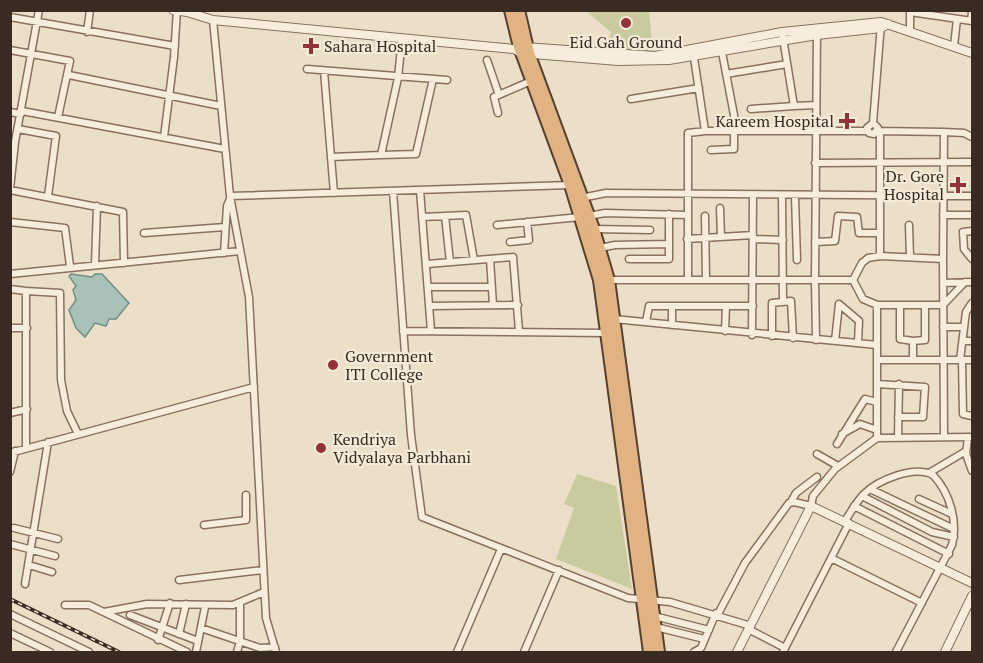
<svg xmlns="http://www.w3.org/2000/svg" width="983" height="663" font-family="'PT Serif',serif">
<rect width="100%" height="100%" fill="#ecdfc9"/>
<path fill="#c9ca9d" d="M586,11H649L653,53H606L611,32Z
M577,474L616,486L632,589L556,559L574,508L564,504Z"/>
<path fill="#aac1b8" stroke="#708f85" stroke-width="1.5" d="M71,274L92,277L95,274H102L129,303L116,319H109L106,326L95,323L85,337L76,328L69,310L76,300L73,290L76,286L69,276Z"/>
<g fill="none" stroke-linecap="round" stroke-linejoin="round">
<g stroke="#88715f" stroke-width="9">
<path id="minor" d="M910,12L972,21
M10,17L175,46
M213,20L230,196L571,185
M971,21L972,12
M87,32L90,10
M782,32L794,106L816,105
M910,32V10
M954,46L957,19
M10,50L70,61L58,117
M693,51L705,131H867
M487,60L499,95
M307,69L447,80
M324,71L331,157
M726,74L787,64
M69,75L221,106
M631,99L699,88
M751,109L794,106
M22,111L225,149
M10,112L21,114
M498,113L494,97L531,81
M873,123L878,128L874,134L869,133L867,128L873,123L881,24
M18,129L56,136L48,196
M880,131V256
M944,132L964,133L972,137
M164,137L174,57L177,10
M711,150L734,149V115L721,47
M381,155L416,154L433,79
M815,163L972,162
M10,189L15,142L39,10
M10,190L123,212L124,263
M420,190L431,331
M393,191L411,435L422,517L628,598L670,602L751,626
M334,193L331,157L381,155L398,78L402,38
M782,195L783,302
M230,196L249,297L266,618L276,652
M795,196L797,260
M581,198L606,193L972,196
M720,208L721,237
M943,215H972
M445,216L450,262
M589,216L605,213L687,215
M705,216L706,280
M423,217L466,215L474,260
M10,222L65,228L70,266
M497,225L580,217
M909,225L910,257
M594,229L650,230
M972,231L963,232L964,249L972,259
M144,233L225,227
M687,239L753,235
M753,239L783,240
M510,242L529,240L527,222
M815,242L835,241L838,216L857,217L859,233H880
M600,248L615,245L669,244
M224,253L227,206L230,199
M490,259L493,305
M629,259H669V214
M943,259L944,437
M427,264L513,257L519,331
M95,265L97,206
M10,274L240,251
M609,280H815L817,31
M688,280V133L705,131
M853,280L863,299L877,305H943L965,282
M943,283L972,282
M429,287H492
M10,289L26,291V448
M26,291L60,293L61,380L67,411L78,434
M900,305V339L913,341
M431,306L518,305
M614,319L877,345
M646,322L649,306H753
M672,325V306
M943,327H964
M10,328H27
M403,331L606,333
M725,331L726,306
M752,335L753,195
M772,336V303L791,301L793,338
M816,340L815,280H853L862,263L868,258L880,256L943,259L944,132L878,131
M835,341L839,304L859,321L858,342
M963,341H972
M877,360H972
M913,360V341L925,340V305
M960,360L966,312L972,303
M962,360L963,414L972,416
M877,384L925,387L923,417H898
M10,413L27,409
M842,434L860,424L877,430
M898,437L899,384
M968,437L966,454L972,471
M877,438V305
M837,444L865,399L877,402
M10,453L254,387
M817,454L838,466
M10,472L15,451
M929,473L966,451
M870,489L954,529
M862,496L932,532L954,537
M919,499L952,514
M791,502L796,493L817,477
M854,506L949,554
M845,521C851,512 856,502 864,494C878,480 914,465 933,475C950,493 958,521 952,545L896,652
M204,525L246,520V495
M14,528L58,539
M10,544L55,556
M831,558L922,603
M29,565L52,572
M179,580L263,570
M25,584L48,442
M65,605H89L187,652
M104,612L147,604L233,605L264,592
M10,614L89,652
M718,614L745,563L789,503L794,502L811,506L813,496L835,469L877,438L972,437
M130,615L198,641
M654,616L709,630
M656,627L704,639
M201,628L260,648L275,647
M748,629L785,648
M10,633L50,652
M179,634L186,604
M158,640L170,603
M196,652L205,607
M237,652L240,641V602
M457,652L501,549
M524,652L559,570
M694,652L701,648L716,613
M783,652L849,523"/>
</g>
<g stroke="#88715f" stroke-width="10">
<path id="tertiary" d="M173,10L187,12L213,20L514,49L521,53L618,61L669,60L817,35L881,28L888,24
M524,47L655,56L782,32L881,22L972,53
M737,652L811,506L972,583
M945,652L972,596"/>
</g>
<g stroke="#564032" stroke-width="14">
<path id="trunk" d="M510,10L519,47L570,185L599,280L649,652
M519,10L529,53L594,229L609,280L659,652"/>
</g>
<use href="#minor" stroke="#f7eddc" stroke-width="6"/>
<use href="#tertiary" stroke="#f7eddc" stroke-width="8"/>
<use href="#trunk" stroke="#e2b382" stroke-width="10"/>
<g stroke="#392b21" stroke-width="4">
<path id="rail" d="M10,599L119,652"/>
</g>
<use href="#rail" stroke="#f4ead8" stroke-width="1.5" stroke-dasharray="4.5" stroke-linecap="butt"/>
</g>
<g fill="#94323b" stroke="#f4ead8" stroke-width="2">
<circle cx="626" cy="23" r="6"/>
<path d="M308 37h6v6h6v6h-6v6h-6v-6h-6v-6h6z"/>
<path d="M844 112h6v6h6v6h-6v6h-6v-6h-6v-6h6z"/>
<path d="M955 176h6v6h6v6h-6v6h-6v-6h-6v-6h6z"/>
<circle cx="333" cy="365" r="6"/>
<circle cx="321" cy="448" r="6"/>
</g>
<g text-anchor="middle" stroke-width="4.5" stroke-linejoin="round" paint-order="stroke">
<g font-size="16" fill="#392b21" stroke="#f4ead8" text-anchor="start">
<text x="626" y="48" text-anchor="middle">Eid Gah Ground</text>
<text x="324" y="52">Sahara Hospital</text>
<text x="834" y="127" text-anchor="end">Kareem Hospital</text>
<text x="944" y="182" text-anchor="end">Dr. Gore<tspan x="944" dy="18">Hospital</tspan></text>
<text x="345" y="362">Government<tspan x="345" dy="18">ITI College</tspan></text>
<text x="333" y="445">Kendriya<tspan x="333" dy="18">Vidyalaya Parbhani</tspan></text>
</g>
</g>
<rect width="983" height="663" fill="none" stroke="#392b21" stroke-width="24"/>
</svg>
